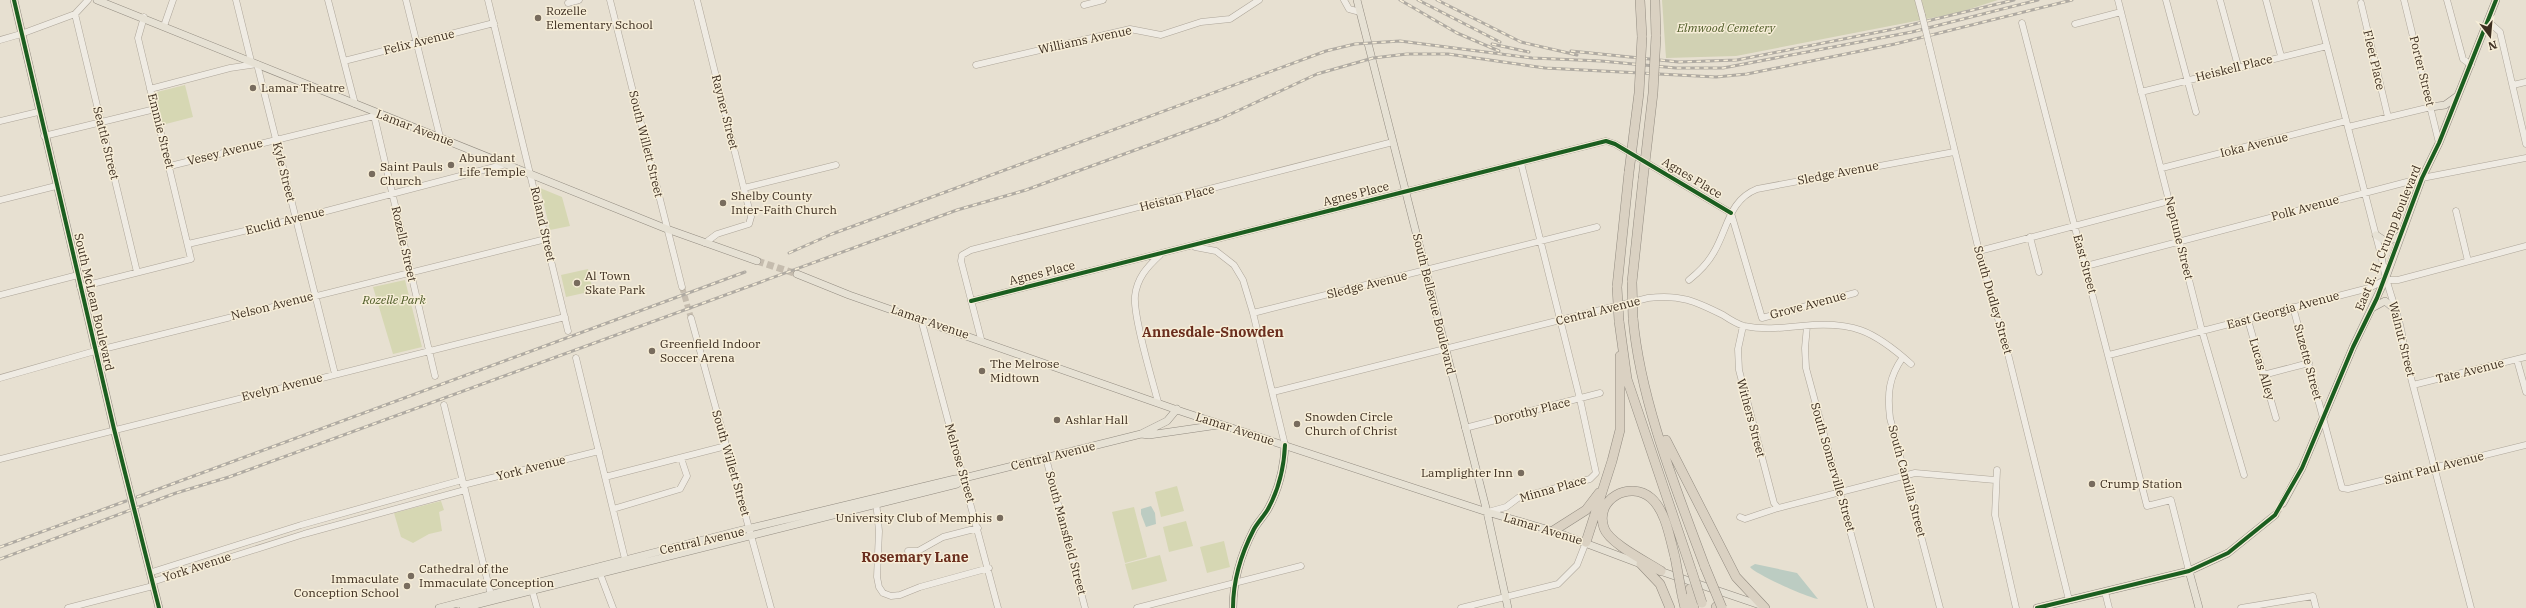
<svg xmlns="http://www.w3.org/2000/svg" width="2526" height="608" font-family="'IBM Plex Serif',serif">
<rect width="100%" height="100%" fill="#e7e0d1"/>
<path fill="#d6d7b3" d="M185,85L193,117L162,125L153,93Z
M540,188L562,197L570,226L550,230Z
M588,269L593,291L566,297L561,275Z
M405,280L422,347L393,354L373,287Z
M1177,486L1184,511L1161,517L1155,492Z
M441,501L444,510L439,512L442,531L429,534L413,543L401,537L394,513Z
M1134,507L1147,557L1125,563L1112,512Z
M1186,521L1193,546L1169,552L1163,527Z
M1224,541L1230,567L1207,573L1200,547Z
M1160,555L1167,581L1132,590L1125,564Z"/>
<path fill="#d1d1b3" d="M1662,0H1998L1957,13L1736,56L1666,58Z"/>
<path fill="#bcccc2" d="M1151,506L1155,513L1156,524L1146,527L1141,514V509Z
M1755,564L1797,573L1818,599C1808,598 1755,574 1750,567Z"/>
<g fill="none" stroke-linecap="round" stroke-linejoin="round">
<path stroke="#c5bcae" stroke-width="6" stroke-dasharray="6 3" stroke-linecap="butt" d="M682,287L691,318"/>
<path stroke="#c5bcae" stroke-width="7" stroke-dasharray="7 3.5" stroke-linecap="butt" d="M757,261L797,274
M2275,515L2283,503"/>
<g stroke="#ada599" stroke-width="7">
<path id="minor" d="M236,0L251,61
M328,0L355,104
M406,0L440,137
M488,0L568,331
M610,0L682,287
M697,0L751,217L749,224L717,234L705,243
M1344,0L1349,9L1360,12
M1918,0L1922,15
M2118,0L2202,331L2244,475
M2166,0L2196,112
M2220,0L2238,66
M2266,0L2281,56
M2315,0L2382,259C2386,290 2403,319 2404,351L2471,608
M2404,0L2439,143
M2447,0L2463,59L2471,65
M568,3L579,0
M2361,3L2388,117
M1084,5L1103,0
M75,14L137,272
M2489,22L2500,32L2526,144
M2022,23L2147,506L2171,500L2189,571
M2075,24L2121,12
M164,26L173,0
M0,40L21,34L75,14L88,0
M1929,44L1979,251L2008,354L2069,600
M344,61L494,23
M976,65L1130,29L1161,35L1201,22L1230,19L1259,0
M2513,85L2526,82
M150,89L230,68L257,64L335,374
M2141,92L2327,46
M373,111L435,376
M0,121L38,112
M2348,127L2431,107
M44,136L155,109
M170,166L374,116
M2162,168L2346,121
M744,188L836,165
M0,200L56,186
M2456,211L2468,261
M1731,213L1762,318L1855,293
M2030,237L2039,272
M188,244L296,219L506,164
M1195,247L1216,251L1234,265L1243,280L1253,313L1285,445
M1979,251L2169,201
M2086,266L2422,178L2526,158
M1689,280C1699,272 1708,263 1714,252C1728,228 1729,200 1757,189L1954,152
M80,287L191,259L138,38L144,17
M0,295L78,275
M971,301L1606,141L1615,144L1731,213
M2293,307L2342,488L2348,489L2526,445
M1253,313L1597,227
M691,318L771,608
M921,319L998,608
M2248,320L2276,418
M1743,326L1738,349L1739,370L1774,503L1778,508
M1807,326L1805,348L1806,368L1871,608
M981,339L961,261L962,255L971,250L1393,142
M2109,355L2369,288L2385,280H2398L2526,246
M1903,357C1889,377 1887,393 1890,418L1940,608
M576,358L626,563
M2517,360L2526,392
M2263,375L2309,363
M0,378L95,351L546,239
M2413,385L2526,357
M1273,392L1648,298C1680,294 1695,301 1723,315C1729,319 1737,324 1744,326C1764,330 1781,328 1801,326C1853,321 1873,330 1911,364
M1158,402C1152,379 1133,317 1135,296C1137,278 1147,267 1160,255
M444,405L492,599
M1465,428L1600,393
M1046,458L1085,608
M0,459L565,317
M1997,470L1995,515L2016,608
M605,477L726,446
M463,485L599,451
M876,501L879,531L877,577L879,587L883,593L891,596L900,595L920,587L989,568
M613,509L680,489L687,476L681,458
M1488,512L1506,507L1518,498L1590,479L1596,473L1580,399L1521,163
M1740,517L1745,519L1778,508L1915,473L1995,480
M908,551H918L943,537L978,528
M599,571L613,608
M152,572L301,525L462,480
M152,582L304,534L465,490
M531,586L537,608
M2105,592L2109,608
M68,608L153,586
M1137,608L1301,566
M1461,608L1558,584L1577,565L1586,542
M2241,608L2313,596L2316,608"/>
</g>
<g stroke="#928b80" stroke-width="8">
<path id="major" d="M14,0L114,429L159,608
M97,0L667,229L757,261
M1357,0L1487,512L1508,608
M2431,107L2445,105L2456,97
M2376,235L2385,241L2397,238L2401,234
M797,274L849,295L1183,412L1487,512L1553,531L1646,566
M2372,308L2385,301L2396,310
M1141,434L1149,435L1218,425
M2283,503L2302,468L2353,347L2385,280L2422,178L2439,143L2496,0
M1657,570L1763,606
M2189,571L2199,608
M439,608L738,531L955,479L964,478L1141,434L1167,421L1177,409
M463,608L957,484L964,478
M1233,608C1233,580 1241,554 1254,529C1258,522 1264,516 1268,509C1279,489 1284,468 1285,445
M2037,608L2189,571L2228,553L2275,515"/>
</g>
<g stroke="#928b80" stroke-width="10">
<path id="highway" d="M1640,0L1642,37
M1655,0L1656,36
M1632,282L1643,179
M1617,287L1629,172
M1633,318C1640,400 1676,489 1705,567
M1619,321L1627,379L1692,572
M1666,440L1736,577L1765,608
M1553,531L1586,510L1599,493
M1586,542L1612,461L1620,430V356
M1641,564L1660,584L1670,608
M1661,571C1647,562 1609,543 1604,528C1594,499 1630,480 1651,498C1666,511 1670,539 1675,557
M1690,589L1694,608
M1682,595L1685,608
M1716,607L1717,608"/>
</g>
<use href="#minor" stroke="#efebe3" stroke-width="6"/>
<use href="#major" stroke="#e6e1d4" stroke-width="7"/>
<use href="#highway" stroke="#dad1c2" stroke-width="9"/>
<g stroke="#afaaa2" stroke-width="3">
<path id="rail" d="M1400,0L1457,33L1499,51
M1418,0L1500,42
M1437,0L1521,42L1577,55
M1492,44L1529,52
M1571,51L1679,62L1737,60L1894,29L2014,0
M789,253L832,234L1326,51L1355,44L1400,41L1532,58L1601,61L1676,68H1723L1912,32L2038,0
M137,497L745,272
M0,547L126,501
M0,559L176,493L229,477L957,210L1026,190L1220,119L1317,74L1373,58L1407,54H1448L1545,68L1716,77L1747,74L1895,44L2072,0"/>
</g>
<use href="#rail" stroke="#f7eed8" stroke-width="1.5" stroke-dasharray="4.5" stroke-linecap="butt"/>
<g stroke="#ada599" stroke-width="7" stroke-linecap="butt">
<path id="minor-bridge" d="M1922,15L1929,44"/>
</g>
<g stroke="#928b80" stroke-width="10" stroke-linecap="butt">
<path id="highway-bridge" d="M1629,172L1639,93L1642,37
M1643,179L1653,93L1656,36
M1632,282L1633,318
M1617,287L1619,321
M1675,557L1682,595
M1705,567L1722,608
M1692,572L1702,603"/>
</g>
<use href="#minor-bridge" stroke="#efebe3" stroke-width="6"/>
<use href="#highway-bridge" stroke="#dad1c2" stroke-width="9"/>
<g stroke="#f7eed8" stroke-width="6">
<path id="cycleway" d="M14,0L114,429L159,608
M971,301L1606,141L1615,144L1731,213
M1233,608C1233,580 1241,554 1254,529C1258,522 1264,516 1268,509C1279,489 1284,468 1285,445
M2037,608L2189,571L2228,553L2275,515L2302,468L2353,347L2377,298L2422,178L2439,143L2496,0"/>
</g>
<use href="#cycleway" stroke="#1b5e20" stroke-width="4"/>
</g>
<g fill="#786c5e" stroke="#f7eed8" stroke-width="1.5">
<circle cx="538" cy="18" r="4"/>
<circle cx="253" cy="88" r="4"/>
<circle cx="451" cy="165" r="4"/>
<circle cx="372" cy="174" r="4"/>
<circle cx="723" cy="203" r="4"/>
<circle cx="577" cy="283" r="4"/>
<circle cx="652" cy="351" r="4"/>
<circle cx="982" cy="371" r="4"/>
<circle cx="1057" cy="420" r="4"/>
<circle cx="1297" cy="424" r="4"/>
<circle cx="1521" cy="473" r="4"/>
<circle cx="2092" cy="484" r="4"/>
<circle cx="1000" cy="518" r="4"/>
<circle cx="411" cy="576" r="4"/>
<circle cx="407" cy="586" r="4"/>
</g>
<g text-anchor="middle" stroke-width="3" stroke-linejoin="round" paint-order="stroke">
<g font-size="12" fill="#3d2e20" stroke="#f7eed8" text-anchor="start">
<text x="546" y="15">Rozelle<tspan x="546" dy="14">Elementary School</tspan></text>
<text x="261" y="92">Lamar Theatre</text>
<text x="459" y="162">Abundant<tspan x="459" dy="14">Life Temple</tspan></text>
<text x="380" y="171">Saint Pauls<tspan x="380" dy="14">Church</tspan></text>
<text x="731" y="200">Shelby County<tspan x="731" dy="14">Inter-Faith Church</tspan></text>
<text x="585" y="280">Al Town<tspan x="585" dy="14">Skate Park</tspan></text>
<text x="660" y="348">Greenfield Indoor<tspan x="660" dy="14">Soccer Arena</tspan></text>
<text x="990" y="368">The Melrose<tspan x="990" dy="14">Midtown</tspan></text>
<text x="1305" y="421">Snowden Circle<tspan x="1305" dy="14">Church of Christ</tspan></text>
<text x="1065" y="424">Ashlar Hall</text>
<text x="1513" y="477" text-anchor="end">Lamplighter Inn</text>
<text x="2100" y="488">Crump Station</text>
<text x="992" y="522" text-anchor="end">University Club of Memphis</text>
<text x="419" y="573">Cathedral of the<tspan x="419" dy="14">Immaculate Conception</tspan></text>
<text x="399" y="583" text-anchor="end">Immaculate<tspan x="399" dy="14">Conception School</tspan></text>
</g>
<g font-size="12" font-style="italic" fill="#4d5a26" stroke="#f7eed8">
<text x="1726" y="32">Elmwood Cemetery</text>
<text x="394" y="304">Rozelle Park</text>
</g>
<g font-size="12" fill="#3d2e20" stroke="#f7eed8">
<text transform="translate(1085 40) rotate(-12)" y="4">Williams Avenue</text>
<text transform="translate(419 42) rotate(-14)" y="4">Felix Avenue</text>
<text transform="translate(2374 60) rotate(77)" y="4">Fleet Place</text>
<text transform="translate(2234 68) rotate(-14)" y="4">Heiskell Place</text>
<text transform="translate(2422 71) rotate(76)" y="4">Porter Street</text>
<text transform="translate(725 112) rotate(76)" y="4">Rayner Street</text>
<text transform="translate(415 128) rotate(21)" y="4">Lamar Avenue</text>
<text transform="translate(161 131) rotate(76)" y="4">Emmie Street</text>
<text transform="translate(106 143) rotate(76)" y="4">Seattle Street</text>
<text transform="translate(646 144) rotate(76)" y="4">South Willett Street</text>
<text transform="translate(2254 145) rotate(-14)" y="4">Ioka Avenue</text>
<text transform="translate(225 152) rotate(-14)" y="4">Vesey Avenue</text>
<text transform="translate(284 172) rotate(76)" y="4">Kyle Street</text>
<text transform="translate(1838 173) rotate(-11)" y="4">Sledge Avenue</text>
<text transform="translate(1692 178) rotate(31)" y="4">Agnes Place</text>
<text transform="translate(1356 194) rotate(-14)" y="4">Agnes Place</text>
<text transform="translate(1177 198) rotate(-14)" y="4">Heistan Place</text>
<text transform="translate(2305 208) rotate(-15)" y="4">Polk Avenue</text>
<text transform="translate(285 221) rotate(-14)" y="4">Euclid Avenue</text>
<text transform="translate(543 224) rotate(77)" y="4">Roland Street</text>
<text transform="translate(2179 238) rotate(76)" y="4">Neptune Street</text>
<text transform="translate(2388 238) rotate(-68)" y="4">East E. H. Crump Boulevard</text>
<text transform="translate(404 244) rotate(77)" y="4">Rozelle Street</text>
<text transform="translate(2085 264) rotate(75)" y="4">East Street</text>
<text transform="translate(1042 273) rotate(-14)" y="4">Agnes Place</text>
<text transform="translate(1367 285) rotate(-14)" y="4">Sledge Avenue</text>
<text transform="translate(1993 300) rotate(74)" y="4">South Dudley Street</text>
<text transform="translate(94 302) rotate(77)" y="4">South McLean Boulevard</text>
<text transform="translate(1434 304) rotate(76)" y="4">South Bellevue Boulevard</text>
<text transform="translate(1808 305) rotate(-15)" y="4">Grove Avenue</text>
<text transform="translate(272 306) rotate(-14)" y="4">Nelson Avenue</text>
<text transform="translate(2283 310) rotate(-15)" y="4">East Georgia Avenue</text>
<text transform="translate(1598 311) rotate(-14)" y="4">Central Avenue</text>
<text transform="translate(930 322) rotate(19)" y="4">Lamar Avenue</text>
<text transform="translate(2402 339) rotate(76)" y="4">Walnut Street</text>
<text transform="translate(2308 362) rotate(75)" y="4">Suzette Street</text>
<text transform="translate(2262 369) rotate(74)" y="4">Lucas Alley</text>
<text transform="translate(2470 371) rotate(-14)" y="4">Tate Avenue</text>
<text transform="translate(282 387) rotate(-14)" y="4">Evelyn Avenue</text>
<text transform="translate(1532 411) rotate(-14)" y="4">Dorothy Place</text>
<text transform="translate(1751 418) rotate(75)" y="4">Withers Street</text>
<text transform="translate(1235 429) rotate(18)" y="4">Lamar Avenue</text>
<text transform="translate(1053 456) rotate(-14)" y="4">Central Avenue</text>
<text transform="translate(731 463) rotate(74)" y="4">South Willett Street</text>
<text transform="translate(960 463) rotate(74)" y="4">Melrose Street</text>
<text transform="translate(1833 467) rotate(74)" y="4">South Somerville Street</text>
<text transform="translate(531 468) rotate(-14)" y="4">York Avenue</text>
<text transform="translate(2434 468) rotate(-14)" y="4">Saint Paul Avenue</text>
<text transform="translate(1907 481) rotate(75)" y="4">South Camilla Street</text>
<text transform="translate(1553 489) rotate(-16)" y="4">Minna Place</text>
<text transform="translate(1543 529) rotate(17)" y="4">Lamar Avenue</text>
<text transform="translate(1066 533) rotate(75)" y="4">South Mansfield Street</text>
<text transform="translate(702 541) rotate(-13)" y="4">Central Avenue</text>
<text transform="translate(197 567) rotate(-18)" y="4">York Avenue</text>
</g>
<g font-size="14" font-weight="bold" fill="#6b2e1e" stroke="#f7eed8">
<text x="1213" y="337">Annesdale-Snowden</text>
<text x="915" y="562">Rosemary Lane</text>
</g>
</g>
<g transform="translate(2490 36) rotate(164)" stroke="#f7eed8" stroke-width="3" paint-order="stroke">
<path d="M0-3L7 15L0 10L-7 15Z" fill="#3d2e20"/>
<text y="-6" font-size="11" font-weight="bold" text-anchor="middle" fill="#3d2e20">N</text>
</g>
</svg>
